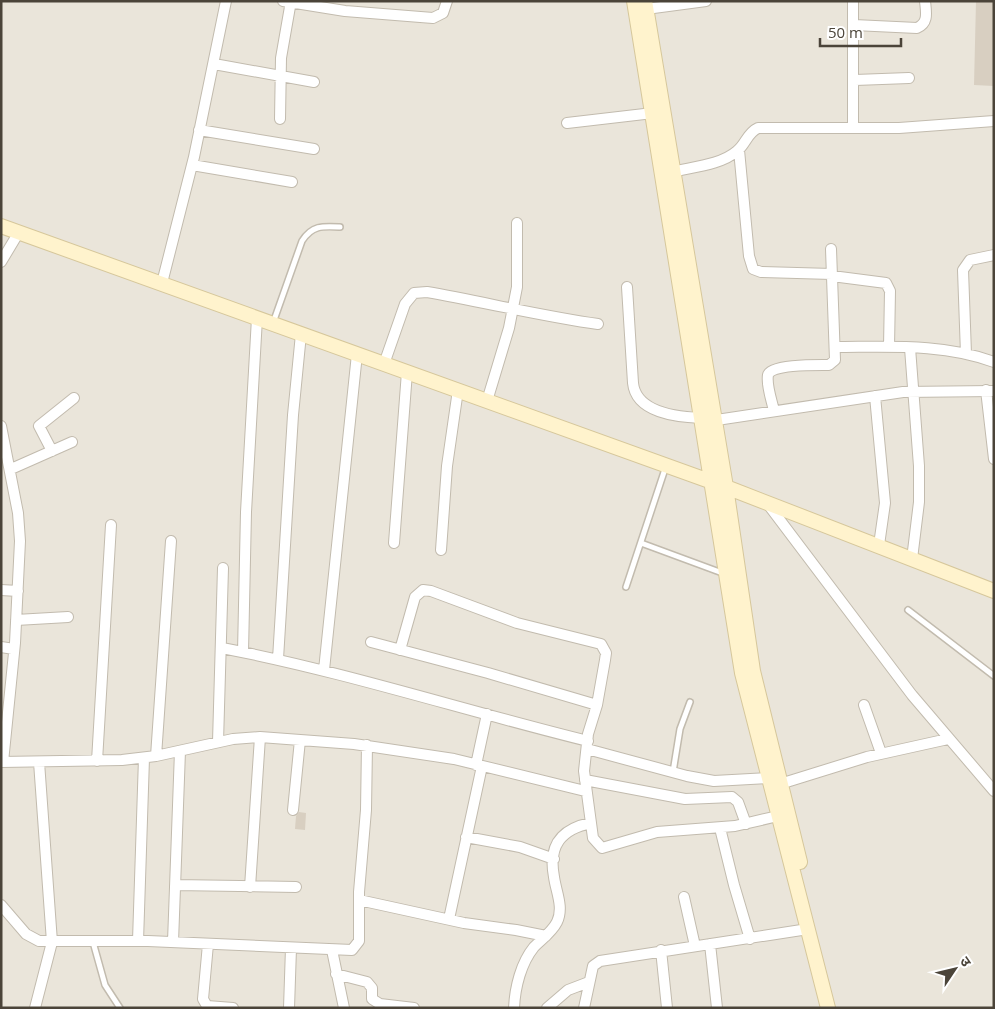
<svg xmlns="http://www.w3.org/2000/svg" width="995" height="1009" font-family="'Open Sans','Noto Sans Devanagari',sans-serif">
<rect width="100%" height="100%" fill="#f6f3ec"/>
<path fill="#eae5da" d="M1,1H994V1008H1Z"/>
<path fill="#d8cfc1" d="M976,1H994V86L974,85Z
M299,812L306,813L305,830L295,829L296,816Z"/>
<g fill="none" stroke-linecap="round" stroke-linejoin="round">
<g stroke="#c2bbae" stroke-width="8">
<path id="lane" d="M273,323L302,241C312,225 323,226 340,227
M641,543L725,574
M626,587L666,466
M908,610L994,676
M673,772L680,729L690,702
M93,942L105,985L120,1008"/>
</g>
<g stroke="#c2bbae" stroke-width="12">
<path id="street" d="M283,1L345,11L433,18L443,13L447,1
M853,1V126
M646,9L706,1
M854,25L917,28C929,23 926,12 925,1
M214,64L314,82
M855,80L909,78
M280,119L281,58L291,1
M567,123L653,113
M199,130L314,149
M739,150L749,256L753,269L761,272L832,274
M192,165L292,182
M672,172C692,167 721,165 737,151C746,144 747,133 758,128H899L994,121
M1,262L19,232
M832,276L886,283L890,291L889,347
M162,283L194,157L226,1
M627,287L633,383C636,413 677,417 701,418
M835,347C888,347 944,343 994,362
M910,348L919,466V502L912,559
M966,354L963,270L970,260L994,255
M384,364L405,304L414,293L427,292C484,302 541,316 598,324
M986,390L994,459
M875,396L885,503L879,545
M487,401L509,328L517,287V223
M774,411C772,401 766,385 768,375C770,364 818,365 829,365L835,360L831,249
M710,421L903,392L994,391
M1,426L18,513L20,541L15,643L3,762
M52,451L39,426L74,398
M11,469L72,442
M767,503L912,695L994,791
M394,543L407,372
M441,550L447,466L458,390
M1,590L18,591
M16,620L68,617
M371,642L488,673L597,705
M1,647L14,649
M222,648C346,672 466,711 588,741
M400,650L415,597L423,590L431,591L517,623L601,644L606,653L605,660L597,705L588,734L584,771L593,838L602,848L657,832L735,826L778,816
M243,652L246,512L257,318
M278,659L293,415L301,334
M324,670L357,354
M864,705L881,753
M218,742L223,568
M587,749L687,776L714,781L768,778
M156,756L171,541
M97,761L111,525
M1,762L122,760L156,756L233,739L260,737L354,744L454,759L585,791
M476,765L487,714
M585,780L685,799L732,797L738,802L746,824
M780,784L867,757L948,739
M293,810L300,740
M720,828L734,885L750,939
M466,837L520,847L554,859
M175,885L296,887
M250,887L260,737
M684,897L695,946
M359,900L464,923L516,930L546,936
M1,905L26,934L39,941H148L352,950L359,941V892L366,810L367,745
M449,919L482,766
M138,941L144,758
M173,942L180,751
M208,944L203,999L207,1006L233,1008
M710,944L717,1008
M332,950L344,1008
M661,950L667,1008
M336,974L367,982L372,988V999L380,1004L414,1008
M35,1008L52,942L39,762
M289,1008L291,948
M514,1008C515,987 521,963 534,947C542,939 552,932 557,922C564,907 556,892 554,877C548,846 561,829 591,823
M547,1008L568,990L589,982
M584,1008L593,966L600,961L808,929"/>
</g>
<g stroke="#d6c79b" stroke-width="16">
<path id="secondary" d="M634,1L742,673L828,1008
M645,1L726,487L753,671L800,862
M1,226L726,487L994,591"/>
</g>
<use href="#lane" stroke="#fff" stroke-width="5"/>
<use href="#street" stroke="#fff" stroke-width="10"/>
<use href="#secondary" stroke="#fff3cd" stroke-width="14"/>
</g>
<rect width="995" height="1009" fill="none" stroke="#4b4439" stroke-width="5"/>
<g transform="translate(955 969) rotate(55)" stroke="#ffffff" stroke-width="4" paint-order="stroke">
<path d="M0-4L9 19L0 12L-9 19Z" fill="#4b4439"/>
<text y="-8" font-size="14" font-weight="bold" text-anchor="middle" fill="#4b4439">उ</text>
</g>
<path d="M820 38v8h81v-8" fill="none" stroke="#4b4439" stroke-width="2.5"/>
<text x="828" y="38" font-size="15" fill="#4b4439" stroke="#ffffff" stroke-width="4" paint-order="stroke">50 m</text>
</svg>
